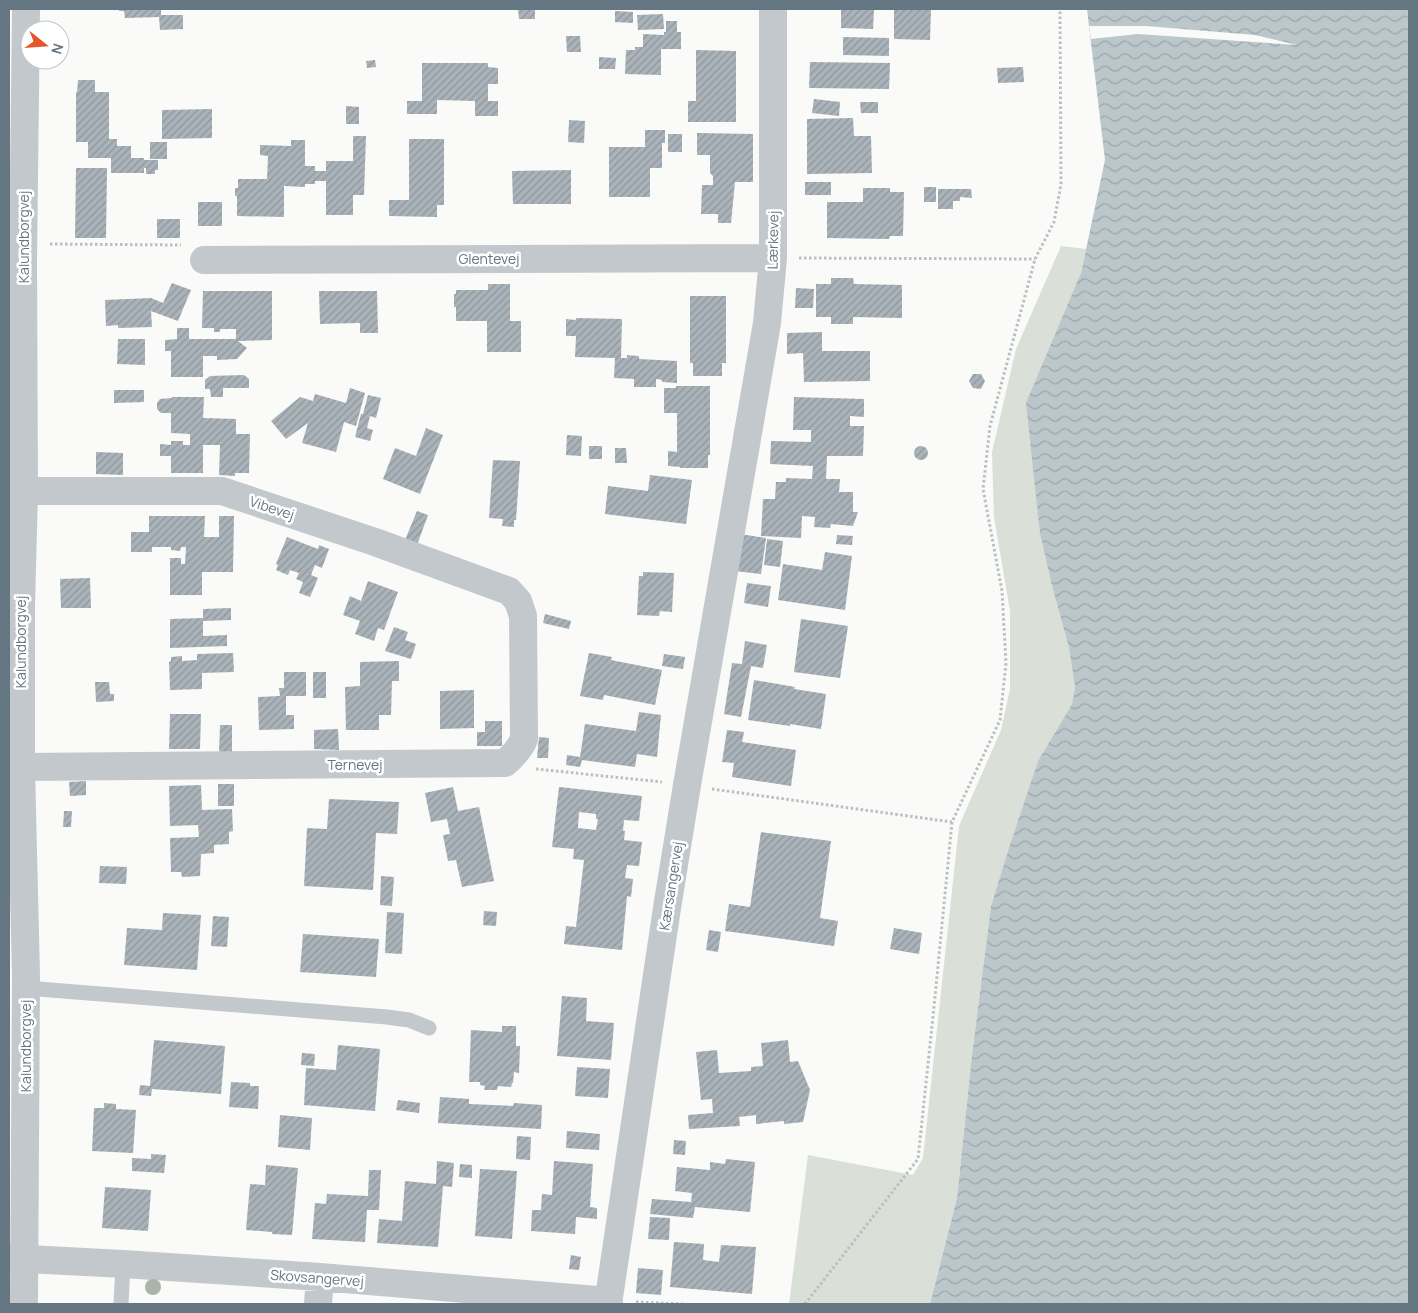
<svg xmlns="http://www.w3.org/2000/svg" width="1418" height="1313" font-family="Manrope,sans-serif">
<defs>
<pattern id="water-waves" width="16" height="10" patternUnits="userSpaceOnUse" patternTransform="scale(1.25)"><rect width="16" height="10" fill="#bbc7cb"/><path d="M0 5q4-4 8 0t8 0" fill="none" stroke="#9ca6aa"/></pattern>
<pattern id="building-hatch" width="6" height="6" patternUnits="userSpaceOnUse" patternTransform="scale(1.25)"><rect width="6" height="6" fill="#aab3b9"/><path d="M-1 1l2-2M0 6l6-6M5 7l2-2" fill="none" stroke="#8e969c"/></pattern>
</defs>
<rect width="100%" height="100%" fill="#fafaf8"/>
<path fill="#dadfd7" d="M1061,246L1086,249L1035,481L1040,534L1052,586L1069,648L1075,687L1072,704L1038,761L991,906L972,1055L957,1198L930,1304H789L808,1155L913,1175L923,1158L959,826L1001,730L1010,689V611L994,517L992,452L1016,349Z"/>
<path fill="url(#water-waves)" d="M1087,9H1409V1304H930L957,1198L972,1055L991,906L1010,845L1038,761L1072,704L1075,687L1069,648L1052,586L1040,534L1026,403L1081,273L1105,160Z"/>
<path fill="#fafaf8" d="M1089,26H1146L1255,35L1297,45L1138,34L1091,39Z"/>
<path fill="url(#building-hatch)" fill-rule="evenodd" d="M119,9H161V15H183V29L160,30L159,17L125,18L124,11H119Z
M518,9H535V19H519Z
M841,9H874L873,29L841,28Z
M894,9H931L930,40L894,39Z
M615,11L633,12V23L615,22Z
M663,14L664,29L638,30L637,15Z
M666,21H677V32H681V49H661V75L625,74L626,50H635V47H643V34L664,35V32H666Z
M566,36H580L581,52H567Z
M843,37L889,38V56L843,55Z
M696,50L736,51V122H688V101H696Z
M599,57L616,58L615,69H599Z
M375,60L376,67L367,68L366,61Z
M810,62L890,63L889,89L809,88Z
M422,63H488V67L498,68V84H488V101H498V116H475V101L437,100V114H407V101H422Z
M1023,67L1024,82L998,83L997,68Z
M78,80H95V92H109V139H117V146H131V158H144V160H158V170H155V174H146V168H144V173H111V158H88V142H76V92H77Z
M814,99L840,102L839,116L812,113Z
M860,102H878V113H861Z
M346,106L359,107V124H346Z
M212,109V138L162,139V110Z
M853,118L854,136H871L872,173L807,174V119Z
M569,120L585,121L584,143L568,142Z
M645,130H665V143H662V168H650V197H609V147H645Z
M697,133L753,134V182H735L731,223H718V214H701L702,185H713V176L710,173V155H697Z
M668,134H682V152H668Z
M353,136H366L364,195H353V215H326V181H315V184H305V187L284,186V217L237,216V196H235V188H238V179H267L268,156L260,155V145L291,146V140H305V166H315V171H326V161H353Z
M409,139H444V205H437V217L389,216V200H409Z
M150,142H167V159H150Z
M76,168H107L106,238H75Z
M571,170V204H513L512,171Z
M805,182H831V195H805Z
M924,187H936V202H924Z
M863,188H890V192H904L903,236H890L889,239L827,238V202H863Z
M938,189H971L972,198L960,197V201H953V209H938Z
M198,202H222V226H198Z
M157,219H180V238H157Z
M831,278H853L854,284L902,285V318L853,317V324H831V317H816V284H831Z
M172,283L191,290L178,321L151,311L152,327L118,328V325L106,326L105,300L151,298L163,303Z
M488,284H510V321H521V352H487V321H456V307H454V294H456V290H488Z
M796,288L814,289L813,308H795Z
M203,291H272V340L238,341L247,348L237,359L217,360V356H203V377H171V351H165V340L177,339V328H189V339H236V329H220V332H214V328H202Z
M319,291H377L378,333H360V323L320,324Z
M690,296H726V363H722V376H693V363H690Z
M576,318L622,319L621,358H627V355L639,356V359L677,361V383L662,382V380L656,379V387H634V379L614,378L615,358L575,357L576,336H566V319L576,320Z
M822,332V351H870V381L804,382L803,353L787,354V333Z
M118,339H145V365L117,364Z
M973,374H981L985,381L981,389L973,388L969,381Z
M244,375L249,379V388H223V397H211L210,389H205V380L210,376Z
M676,386H710V455H708V468H680V467L668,466V451L677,452V413H664V388H676Z
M350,388L365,393L356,426L344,422L336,452L302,443L308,423L286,439L271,421L300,397L313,401L315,394L346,403Z
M114,390H144V402L114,403Z
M368,395L381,398L376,418L370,416L367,428L373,430L370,441L355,437L361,414H363Z
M172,397H204L203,418L236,419V434H250L249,473H235V476L219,475L220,445H203V473H171V456H160V444L171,445V441H183V445H190V434L171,433V413H161L157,409V403L160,399L172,398Z
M794,397L864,399V417L850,416V426H864L863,456H827L826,479H840L839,492H853V512H858L853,526L831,524L830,528L814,527L815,517L802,516L801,538L761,536L763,499H775L776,482H786V478L812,479L813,466L770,464L771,441L811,442V430H793Z
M426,428L443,435L420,494L383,479L395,448L416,456Z
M567,435L582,436L581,456L566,455Z
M914 453a7 7 0 1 1 14 0a7 7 0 1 1-14 0Z
M589,446H602V459H589Z
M615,448H626L627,463H615Z
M96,452L123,453V475L96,474Z
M493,460L520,461L516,520H514V527L502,526L503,519L489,518Z
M650,475L692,480L686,524L605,514L608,486L648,491Z
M417,511L428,515L417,545L405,540Z
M149,516H205L204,537H219V516H234L233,572H202V595H170V558H181V564H185L186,547H181L180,551L171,550V547H152V552H131V532H149Z
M740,534L766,538L761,574L735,571Z
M837,535L853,536L852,545L836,544Z
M287,537L318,549L319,545L329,549L322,568L315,565L311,575L318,578L310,597L299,593L303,582L296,579L299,573L290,570L288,575L276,570L278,565L276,564Z
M767,539L783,541L780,567L764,565Z
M825,552L852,556L845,610L778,600L783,564L822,570Z
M643,572L674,573L672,612L660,611L659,616L637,615L639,576H643Z
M90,578L91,608H61L60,579Z
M368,581L398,592L384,630L378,628L374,641L355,634L360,621L343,615L350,596L361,601Z
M747,583L771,586L768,607L744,603Z
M231,608V620L203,621V636L227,635V646L170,648V619L203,618V609Z
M545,614L571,621L569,629L543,623Z
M801,619L848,626L840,678L794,672Z
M394,627L408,632L405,640L416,644L411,659L385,651Z
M745,641L767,645L763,668L751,666L741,717L724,714L732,663L742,664Z
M233,653L234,672L202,673V689L170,690L169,662L171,661V657L182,656V661L197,660V654Z
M589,653L612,657L611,660L662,670L655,705L604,695L603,700L580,696Z
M664,654L685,657L683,669L662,666Z
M399,661V681H392L391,715H379V730H346L345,687L360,686V662Z
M284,672H306V696H286V715H294V729L259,730L258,697L280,696L279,688H284Z
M313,672H326V698H313Z
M754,680L795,687L794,689L826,694L821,729L790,724V726L748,720Z
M95,682H109L110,694H114V701L96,702Z
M474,690V728L440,729V691Z
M639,712L661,715L657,757L637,754L635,767L582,760L580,767L566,765L567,755L580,757L585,724L636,731Z
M170,714H201L200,749H169Z
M485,721H502V746H477V732H485Z
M220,725H232V753H219Z
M338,729L339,750L314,749V730Z
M727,730L744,732L742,742L796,750L791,786L732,777L734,763L722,762Z
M539,737L549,738L548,758H537Z
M86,781V795L70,796L69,782Z
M218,784H234V806H218Z
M201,785L202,810L232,809L233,831L229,832V844L214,845V853L201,854L200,876L182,877L181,872H171L170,838L199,837L198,825L170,826L169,786Z
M453,787L458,811L479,807L494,881L462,887L456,860L448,861L443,835L450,834L447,819L431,822L425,793Z
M559,787L642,796L639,821L624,820L623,831H625L624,840L642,842L639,866L627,865L625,878L633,879L631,897L627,896L622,950L564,944L566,926L576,927L584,860L573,859L574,849L552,847ZM579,812L596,814V819H598L596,830L578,828Z
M329,799L399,802L397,834L376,833L373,890L304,886L307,828L327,829Z
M64,811H72L71,827H63Z
M761,832L831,841L820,918L838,921L834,946L725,931L729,904L750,907Z
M100,866L127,867L126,884L99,883Z
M381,876L394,877L392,906L380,905Z
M484,911L497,912L496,926L483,925Z
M387,912L404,913L402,954L385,953Z
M163,913L201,915L197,970L124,965L127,928L162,930Z
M213,916L229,917L227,947L211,946Z
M894,928L922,933L919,954L890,949Z
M709,930L721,932L718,952L706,950Z
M303,934L379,939L376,977L300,972Z
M562,996L587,998L586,1021L614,1023L611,1060L557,1056Z
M502,1026H516V1046H520L519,1073L514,1072L513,1083H512L511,1087L498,1086L497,1090H484L485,1086L480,1085V1082H469L471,1030L502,1032Z
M154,1040L225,1046L221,1094L152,1089L151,1096L139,1095L140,1085L150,1086Z
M788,1040L790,1062L798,1061L810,1090L803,1122L784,1124V1121L756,1124V1115L739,1117L740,1126L689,1129L688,1115L713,1113L712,1099L701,1100L696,1052L717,1050L719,1073L751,1071V1067L763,1066L761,1043Z
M338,1045L380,1049L375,1111L304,1105L306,1068L336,1070Z
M302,1053L315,1054L314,1066L301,1065Z
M577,1067L610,1069L608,1098L575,1096Z
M231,1082L250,1083V1086H259L258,1109L229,1107Z
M440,1097L469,1099V1104L513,1106L514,1103L542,1105L541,1129L438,1123Z
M398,1100L420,1103L419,1113L396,1110Z
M104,1103L116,1104V1109L136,1110L133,1153L92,1151L94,1108H104Z
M280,1115L312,1118L310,1150L278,1147Z
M567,1131L600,1134L599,1150L566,1148Z
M517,1136L531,1137L530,1160L516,1159Z
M674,1140L686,1141L685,1155L673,1154Z
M151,1154L166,1155L164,1173L132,1171V1158L151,1159Z
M726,1159L755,1162L750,1212L695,1207L693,1218L650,1214L652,1199L691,1202L692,1193L675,1191L677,1167L710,1170V1162L725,1164Z
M437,1161L454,1163L452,1187L443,1186L438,1247L377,1243L379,1219L402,1221L405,1181L436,1184Z
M554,1161L593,1164L590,1207L597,1208V1219L576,1217L575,1234L531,1231L532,1210H541L542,1194L552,1195Z
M460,1164L472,1165V1178L459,1177Z
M266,1165L298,1168L292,1235L272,1234V1232L246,1230L250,1184L265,1185Z
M480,1169L517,1171L512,1239L475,1236Z
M369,1170H381L379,1210H367L365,1242L312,1239L315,1203L326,1204L327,1194L368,1196Z
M105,1187L151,1190L148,1231L102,1228Z
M650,1217L670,1218L669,1240L648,1239Z
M674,1242L704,1244L703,1260L719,1262L721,1245L756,1247L752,1294L670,1287Z
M571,1255L581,1257L579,1270L569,1269Z
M638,1268L663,1270L661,1295L636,1293Z"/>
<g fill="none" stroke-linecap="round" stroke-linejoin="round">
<path stroke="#bbbfc2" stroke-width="3" stroke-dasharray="2.5 2.5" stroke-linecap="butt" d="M50,244L181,245
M799,258L1035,259
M536,769L662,782
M712,789L952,822
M636,1302L683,1304
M805,1304L918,1159L934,1007L952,822L1000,720L1006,663L1002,591L983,489L990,426L1035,259L1054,222L1061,184L1060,9"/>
<path stroke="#c3c8cc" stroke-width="15" d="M26,988L387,1017L409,1020L429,1028
M121,1304L123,1264"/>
<path stroke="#c3c8cc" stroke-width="28" d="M204,260L773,258
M21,767L505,763C513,756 520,749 524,739L523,616L518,601L509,591L375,542L222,491H24
M9,1258L123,1264L320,1277L609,1301
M318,1304L320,1277
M608,1304L667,908L687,785L767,323L773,258V9"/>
<path stroke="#c3c8cc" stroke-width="28" d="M24,1304L26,976L21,767V606L24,491L23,261L26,9"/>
</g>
<circle fill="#aab4a7" cx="153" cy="1287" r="8"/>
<g text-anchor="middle" stroke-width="5" stroke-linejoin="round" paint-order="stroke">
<g font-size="14" fill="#657683" stroke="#fff">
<text transform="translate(24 237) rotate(-90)" y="5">Kalundborgvej</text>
<text transform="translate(773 240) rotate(-89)" y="5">Lærkevej</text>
<text x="489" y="264">Glentevej</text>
<text transform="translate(272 508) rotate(18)" y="5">Vibevej</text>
<text transform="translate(21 642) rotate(-90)" y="5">Kalundborgvej</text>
<text x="355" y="770">Ternevej</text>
<text transform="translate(671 886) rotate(-81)" y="5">Kærsangervej</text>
<text transform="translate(26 1046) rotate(-90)" y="5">Kalundborgvej</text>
<text transform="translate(317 1278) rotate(4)" y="5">Skovsangervej</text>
</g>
</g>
<rect width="1418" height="1313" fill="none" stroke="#657683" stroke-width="20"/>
<g transform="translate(45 45) rotate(107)"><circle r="24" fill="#ffffff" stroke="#c1c8cd"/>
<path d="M0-4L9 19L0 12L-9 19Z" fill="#e4572e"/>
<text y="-8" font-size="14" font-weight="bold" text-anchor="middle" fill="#657683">N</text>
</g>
</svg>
